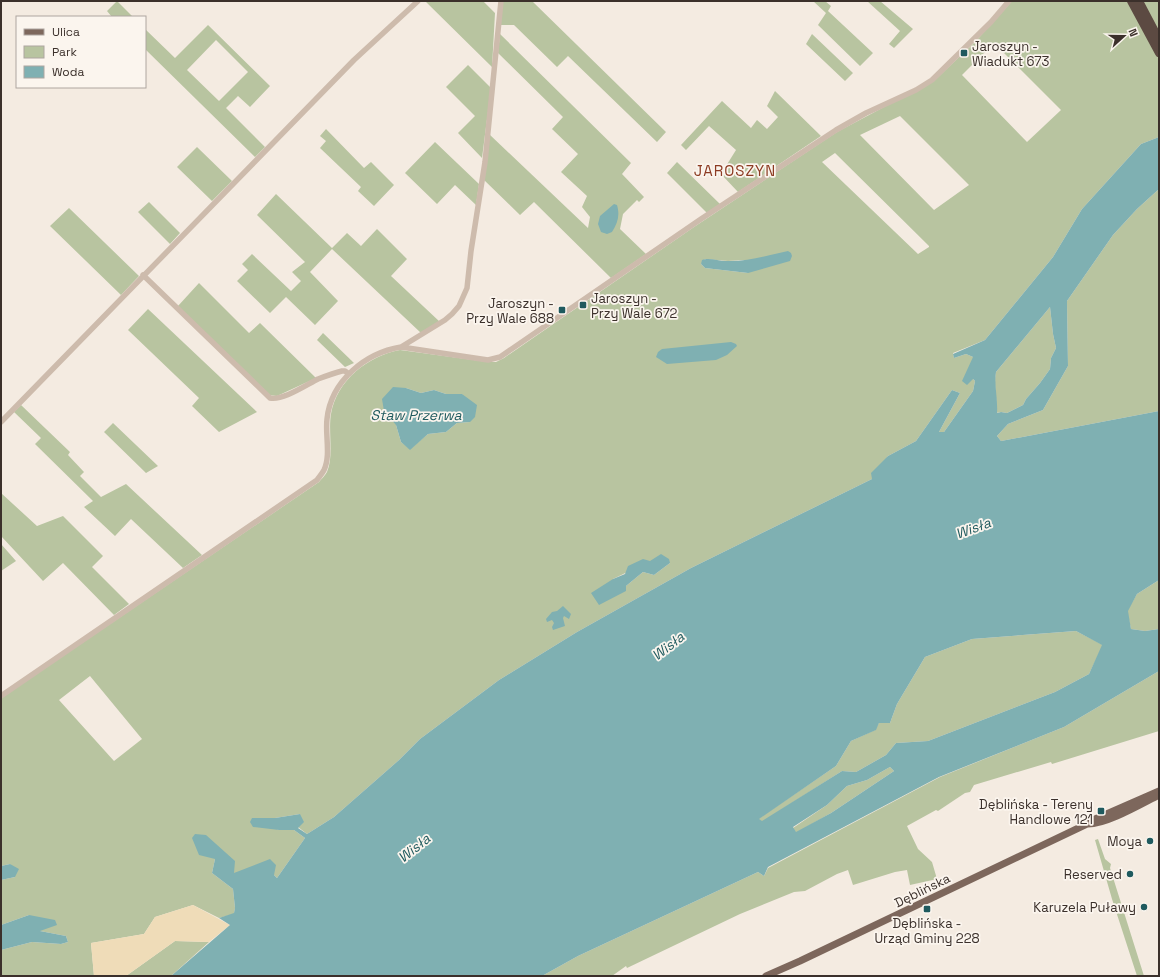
<svg xmlns="http://www.w3.org/2000/svg" width="1160" height="977" font-family="'Space Grotesk',sans-serif">
<rect width="100%" height="100%" fill="#f4ebe1"/>
<path fill="#b8c4a0" fill-rule="evenodd" d="M117,1L133,17H112L107,11Z
M425,1H483L495,13L492,67Z
M502,1H532L666,132L657,142L568,56L557,67L514,25H500Z
M813,1H825L831,6L828,11L873,53L860,66L818,25L826,13Z
M867,1H880L913,29L894,48L889,44L900,31Z
M1012,1H1159V137L1141,144L1082,209L1053,257L985,340L953,353L954,358L966,354L973,357V379L975,381L973,391L944,432H939L960,393L952,390L916,441L888,456L872,479L691,568L577,632L499,680L420,739L399,760L334,817L307,834L298,827L300,814L275,818H252L279,830H294L305,838L277,878L274,875L234,873L215,859L212,873L233,889L235,908L234,914L219,918L193,905L155,917L144,934L91,943L94,976H1V950L32,942L61,944L68,942L66,936L40,931L29,915L1,925V880L15,877L10,864L1,866V698L319,482C321,479 325,476 327,472C334,456 328,431 331,414C337,380 368,356 400,350L488,362H496L504,358L694,227L837,132L935,80L975,42ZM994,43L1061,110L1027,142L962,75ZM900,116L969,185L934,210L860,135ZM835,153L929,246V247L918,254L822,162ZM705,259L728,261L744,260L748,273L705,268L701,264ZM406,388L421,393L434,390L446,394H462L470,422L457,423L446,432L428,434L410,449L401,442L396,425ZM650,561L670,563L654,575L643,572L626,586L613,579ZM90,676L142,739L114,761L59,700Z
M208,25L270,86L250,107L238,96L226,108L265,147L255,157L145,49V29L175,58ZM216,40L248,72L219,101L187,70Z
M500,34L631,163L622,174L644,197L639,202L637,200L623,214L620,229L646,254L611,278L534,202L520,215L483,179L489,134L588,228L590,217L582,207L587,196L561,172L578,154L552,129L563,117L498,53Z
M812,34L853,73L845,81L806,44Z
M468,65L491,88L482,158L458,133L475,116L446,87Z
M775,91L821,136L738,192L721,174L736,150L709,126L686,150L681,145L722,101L751,128L757,120L767,129L778,117L767,106Z
M326,129L364,168L371,162L394,185L374,206L358,191L361,187L320,148L326,141L320,136Z
M435,142L479,184L476,205L455,185L437,204L405,173Z
M197,147L232,181L212,201L177,167Z
M677,162L720,204L707,213L667,173Z
M1159,189V411L1001,441L997,436L1008,424L1043,410L1068,366L1067,301L1113,235L1137,209Z
M276,194L332,248L347,233L361,246L377,229L407,259L391,276L440,322L421,333L332,249L310,272L338,301L315,325L286,297L270,313L237,281L248,270L242,264L252,254L291,291L301,281L292,272L305,262L257,215Z
M149,202L180,233L170,244L138,212Z
M69,208L139,276L121,295L50,226Z
M199,283L249,333L260,323L316,378L277,396L268,395L178,306Z
M1050,307L1053,334L1056,348L1051,358L1050,369L1040,383L1026,399L1023,405L1007,413L1001,412L996,413C998,400 993,387 996,372Z
M148,309L257,412L219,432L192,406L199,398L128,330Z
M323,333L354,363L345,367L317,340Z
M21,405L70,452L68,455L84,472L80,476L101,497L126,484L202,555L183,568L131,519L115,536L84,507L93,501L35,444L41,438L14,412Z
M113,423L158,466L146,473L104,432Z
M1,493L37,526L63,516L103,556L92,567L129,604L114,615L63,563L43,581L1,536Z
M1,544L16,561L1,571Z
M1159,580V629L1145,631L1131,629L1127,611L1137,594Z
M1076,631L1103,645L1089,674L1055,692L928,741L896,743L886,755L856,772L842,771L762,822L758,819L836,766L851,741L875,730L879,723H890L897,704L925,657L972,639Z
M1159,671V731L1052,764L1051,762L974,785L970,792L965,793L938,811L936,810L907,826L918,849L932,862L937,879L910,885L907,870L895,872L853,885L848,870L837,874L805,891L794,892L740,914L627,968L626,966L612,976H542L578,956L758,872L764,876L768,868L940,777L1064,727Z
M890,767L894,771L831,813L796,833L793,828L827,805L847,786L867,780Z
M1098,839L1105,859L1111,864L1110,868L1144,976H1137L1112,899L1095,840Z
M175,941L209,942L171,976H126Z"/>
<path fill="#efdcb8" d="M193,905L230,925L209,942L175,941L126,976H94L91,943L144,934L155,917Z"/>
<path fill="#7fb0b2" fill-rule="evenodd" d="M1159,137V189L1137,209L1113,235L1067,301L1068,366L1043,410L1008,424L997,436L1001,441L1159,411V580L1137,594L1128,611L1131,629L1145,631L1159,629V671L1064,727L939,777L768,867L764,876L758,872L578,956L542,976H171L230,925L219,918L234,913L235,908L233,889L212,873L215,859L199,855L192,838L195,834L206,835L235,861L234,873L270,859L276,865L274,875L277,878L305,838L294,830H279L253,827L250,822L252,818H275L300,814L304,822L298,828L307,834L334,817L399,760L420,739L499,680L577,632L691,568L872,479L871,473L888,456L916,441L952,390L960,393L939,432H944L973,391L975,381L973,379L967,385L962,381L973,357L966,354L954,358L953,354L985,340L1053,257L1082,209L1141,144ZM1050,307L1053,334L1056,348L1051,358L1050,369L1040,383L1026,399L1023,405L1007,413L1001,412L997,413C998,399 994,386 996,372ZM1076,631L1102,645L1089,674L1055,692L928,741L896,743L886,755L856,772L842,771L762,821L759,819L836,766L851,741L876,730L879,723H890L897,704L925,657L972,639ZM890,767L894,771L831,813L796,832L793,827L827,805L847,786L867,780Z
M614,204L617,205C620,215 618,223 612,232L607,234L601,232L598,224L600,216Z
M788,251L791,253L792,256L790,261L748,273L705,268L701,264L702,260C709,257 718,261 726,261C747,262 768,255 788,251Z
M731,342L736,344L737,346L727,355L716,360L667,364L656,357L658,352L662,349Z
M393,387L406,388L421,393L434,390L446,394H462L477,405L475,417L470,422L457,423L446,432L428,434L410,450L401,442L396,425L384,411L382,399Z
M661,554L669,559L670,563L654,575L643,572L626,586V591L599,605L591,593L613,579L625,574L628,566L643,559L650,561Z
M563,606L571,614L569,619L564,616L563,618L565,626L553,630L552,627L554,623L552,620L547,622L546,619L552,612L557,611Z
M10,864L19,869L15,877L1,880V866Z
M29,915L55,920L57,925L40,931L66,936L68,942L61,944L32,942L1,950V925Z"/>
<g fill="none" stroke-linecap="round" stroke-linejoin="round">
<path stroke="#cdbbac" stroke-width="5.5" d="M143,275L270,398C282,401 306,385 318,379C326,376 334,373 342,371H345L349,374
M401,347L445,320L452,314L459,306L467,288L471,251L485,162L501,1
M1,422L354,60L418,1
M1,696L317,480C319,477 322,474 324,470C331,455 325,435 327,419C331,381 365,353 401,347L488,360L500,357L701,219L836,130L866,113L916,90L932,80L991,22L1009,1"/>
<path stroke="#7d675c" stroke-width="7" d="M1088,824C1107,824 1141,804 1159,795
M766,976L800,961L1087,824L1095,819L1159,791"/>
<path stroke="#5c4a42" stroke-width="8" d="M1131,1L1159,53
M1139,1L1159,39"/>
</g>
<g fill="#1f5a5e" stroke="#fbf5ee" stroke-width="1.5">
<rect x="960" y="49" width="8" height="8" rx="2"/>
<rect x="579" y="301" width="8" height="8" rx="2"/>
<rect x="558" y="306" width="8" height="8" rx="2"/>
<rect x="1097" y="807" width="8" height="8" rx="2"/>
<circle cx="1150" cy="841" r="4"/>
<circle cx="1130" cy="874" r="4"/>
<circle cx="1144" cy="907" r="4"/>
<rect x="923" y="905" width="8" height="8" rx="2"/>
</g>
<g text-anchor="middle" stroke-width="3.5" stroke-linejoin="round" paint-order="stroke">
<g font-size="13" fill="#3b302b" stroke="#fbf5ee" text-anchor="end">
<text x="972" y="51" text-anchor="start">Jaroszyn -<tspan x="972" dy="15">Wiadukt 673</tspan></text>
<text x="591" y="303" text-anchor="start">Jaroszyn -<tspan x="591" dy="15">Przy Wale 672</tspan></text>
<text x="554" y="308">Jaroszyn -<tspan x="554" dy="15">Przy Wale 688</tspan></text>
<text x="1093" y="809">Dęblińska - Tereny<tspan x="1093" dy="15">Handlowe 121</tspan></text>
<text x="1142" y="846">Moya</text>
<text x="1122" y="879">Reserved</text>
<text x="1136" y="912">Karuzela Puławy</text>
<text x="927" y="928" text-anchor="middle">Dęblińska -<tspan x="927" dy="15">Urząd Gminy 228</tspan></text>
</g>
<g font-size="13" fill="#3b302b" stroke="#fbf5ee">
<text transform="translate(922 890) rotate(-26)" y="5">Dęblińska</text>
</g>
<g font-size="14" font-style="italic" fill="#1f5a5e" stroke="#fbf5ee">
<text x="416" y="420">Staw Przerwa</text>
<text transform="translate(973 528) rotate(-20)" y="5">Wisła</text>
<text transform="translate(668 646) rotate(-38)" y="5">Wisła</text>
<text transform="translate(414 848) rotate(-39)" y="5">Wisła</text>
</g>
<g font-size="15" letter-spacing="1" fill="#8c3b22" stroke="#fbf5ee">
<text x="735" y="176">JAROSZYN</text>
</g>
</g>
<rect width="1160" height="977" fill="none" stroke="#3b302b" stroke-width="4"/>
<rect x="16" y="16" width="130" height="72" fill="#fbf5ee" stroke="#aea6a0"/>
<rect x="24" y="29" width="20" height="6" fill="#7d675c" stroke="#aea6a0"/>
<text x="52" y="36" font-size="12" fill="#3b302b">Ulica</text>
<rect x="24" y="46" width="20" height="12" fill="#b8c4a0" stroke="#aea6a0"/>
<text x="52" y="56" font-size="12" fill="#3b302b">Park</text>
<rect x="24" y="66" width="20" height="12" fill="#7fb0b2" stroke="#aea6a0"/>
<text x="52" y="76" font-size="12" fill="#3b302b">Woda</text>
<g transform="translate(1124 36) rotate(69)" stroke="#fbf5ee" stroke-width="3" paint-order="stroke">
<path d="M0-3L7 15L0 10L-7 15Z" fill="#3b302b"/>
<text y="-6" font-size="11" font-weight="bold" text-anchor="middle" fill="#3b302b">N</text>
</g>
</svg>
